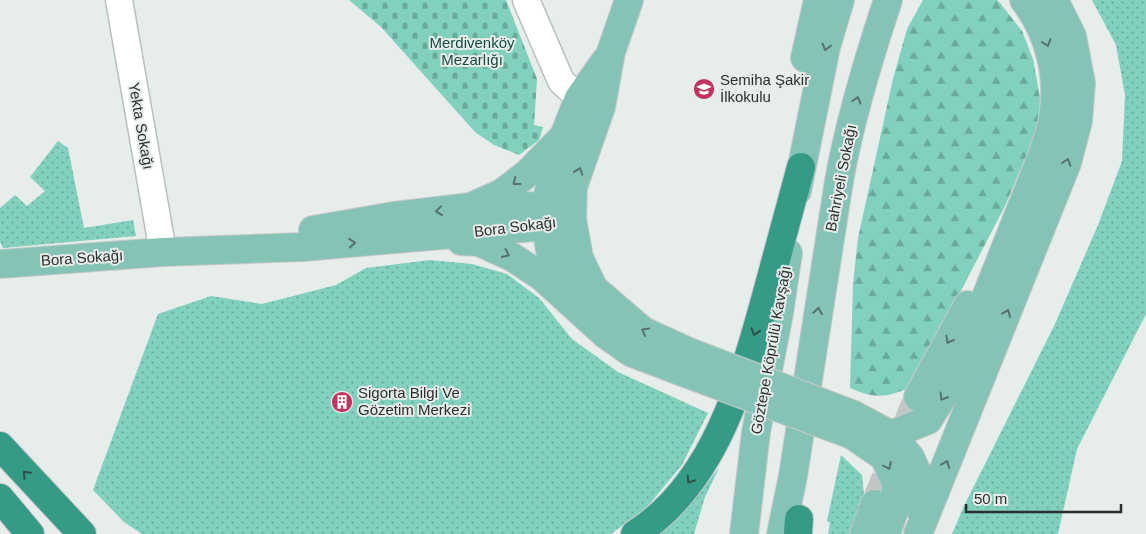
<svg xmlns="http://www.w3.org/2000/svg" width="1146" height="534" font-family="Helvetica,sans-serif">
<defs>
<pattern id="grass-dots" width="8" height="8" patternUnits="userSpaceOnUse" patternTransform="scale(1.25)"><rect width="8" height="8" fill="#81d1be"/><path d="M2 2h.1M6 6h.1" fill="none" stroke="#6aaa9b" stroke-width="1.8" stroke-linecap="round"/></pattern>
<pattern id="forest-firs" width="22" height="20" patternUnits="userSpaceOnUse" patternTransform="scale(1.25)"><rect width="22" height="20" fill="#81d1be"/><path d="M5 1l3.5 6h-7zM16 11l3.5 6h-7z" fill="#6aaa9b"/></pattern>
<pattern id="cemetery-stones" width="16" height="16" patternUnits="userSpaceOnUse" patternTransform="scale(1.25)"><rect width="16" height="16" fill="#81d1be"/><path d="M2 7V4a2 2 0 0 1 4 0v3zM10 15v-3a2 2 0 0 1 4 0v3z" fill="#6aaa9b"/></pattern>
</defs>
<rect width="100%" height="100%" fill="#e6edeb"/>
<path fill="url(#grass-dots)" d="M1092,0H1146V314L1077,449L1058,534H952L964,506L1055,324L1098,225L1122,161L1125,95L1116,45Z
M58,141L68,148L84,228L133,220L136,236L3,248L0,242V208L15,195L27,206L45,191L30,177Z
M430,260L472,264L507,274L539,298L572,339L618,372L708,413L682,465L647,507L611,534H142L124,522L93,490L158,314L211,296L262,304L336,285L366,268Z
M841,455L862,475L864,495L854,534H828L830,523L827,521Z
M719,468L705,497L694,534H660L686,508Z"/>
<path fill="url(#forest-firs)" d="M923,0H997L1000,3L1022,31L1033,59L1040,98L1039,126L1005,206L911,387C886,398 875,399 850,388L853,284L858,238L893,79L907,29Z"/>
<path fill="url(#cemetery-stones)" d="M349,0H506L537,79L534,125L543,127L539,140L519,155L494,145L475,132L381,27Z"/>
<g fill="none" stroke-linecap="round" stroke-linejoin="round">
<path stroke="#c1c7c5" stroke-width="28" stroke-dasharray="28 14" stroke-linecap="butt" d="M875,504L918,397"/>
<g stroke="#b9bfbd" stroke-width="29">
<path id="minor" d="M119,0L163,252
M526,0L561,81L579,98"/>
</g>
<g stroke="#c8c9c9" stroke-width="30">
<path id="major" d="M629,0L611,52L601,107L573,187L572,219L579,258L594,289L643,331L689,352
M805,58L818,0
M797,191L826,47L840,0
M475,205L502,193L528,173L563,137
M313,230L394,216L471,207L545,206L572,219
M461,241L479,242L512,257L541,276L605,334L632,353L685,373
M0,264L163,252L303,247L546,226L572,219
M567,294L551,256L546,226L545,206L564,136L579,98L606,60
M918,397L968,305
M854,415L891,435L910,457L923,485L922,514
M852,435L884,457L896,483L895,508L886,534
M891,435L928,420L953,380L1042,156C1046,144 1051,131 1053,118C1060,77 1050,34 1024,0
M744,534L756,432L779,313L788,253
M781,534L793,476L839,181C850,119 868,60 888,0
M864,534L875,504
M918,534L1067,163L1078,121L1081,83L1072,36L1054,0"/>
</g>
<g stroke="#c8c9c9" stroke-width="30">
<path id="highway" d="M0,446L82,534
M0,498L30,534
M635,534C716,483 744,376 768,289C779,248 790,208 801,167
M798,534L799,519"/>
</g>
<use href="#minor" stroke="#fff" stroke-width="26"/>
<use href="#major" stroke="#86c3b7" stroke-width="28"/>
<use href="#highway" stroke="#359b87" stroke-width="28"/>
<g stroke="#c8c9c9" stroke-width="30" stroke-linecap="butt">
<path id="major-bridge" d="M689,352L854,415
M685,373L852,435"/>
</g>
<use href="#major-bridge" stroke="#86c3b7" stroke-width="28"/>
</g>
<defs><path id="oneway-chevron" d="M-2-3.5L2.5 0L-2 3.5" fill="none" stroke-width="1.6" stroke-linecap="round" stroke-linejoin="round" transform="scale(1.25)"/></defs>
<g stroke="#55726c">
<use href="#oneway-chevron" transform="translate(1047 43) rotate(72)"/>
<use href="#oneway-chevron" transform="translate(826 47) rotate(105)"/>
<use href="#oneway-chevron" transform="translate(857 100) rotate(-74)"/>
<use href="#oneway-chevron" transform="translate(1067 162) rotate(-72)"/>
<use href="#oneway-chevron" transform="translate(579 171) rotate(-71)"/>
<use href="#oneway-chevron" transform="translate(516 182) rotate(143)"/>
<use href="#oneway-chevron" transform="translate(439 211) rotate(173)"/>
<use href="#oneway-chevron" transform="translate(352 243) rotate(-5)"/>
<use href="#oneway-chevron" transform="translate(506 254) rotate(25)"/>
<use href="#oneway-chevron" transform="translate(818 311) rotate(-81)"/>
<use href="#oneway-chevron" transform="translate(1007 313) rotate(-68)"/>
<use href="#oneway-chevron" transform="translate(645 331) rotate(-150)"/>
<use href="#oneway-chevron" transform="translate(949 340) rotate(119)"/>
<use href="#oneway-chevron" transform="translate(943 397) rotate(122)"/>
<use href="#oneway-chevron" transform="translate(946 464) rotate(-68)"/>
<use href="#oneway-chevron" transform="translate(888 466) rotate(64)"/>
</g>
<g stroke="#2f4f49">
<use href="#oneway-chevron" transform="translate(755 332) rotate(107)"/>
<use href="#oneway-chevron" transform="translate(26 474) rotate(-133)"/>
<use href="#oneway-chevron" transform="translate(690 480) rotate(124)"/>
</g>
<defs>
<g id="school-disc" transform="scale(1.125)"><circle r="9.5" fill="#c2345f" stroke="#e6edeb"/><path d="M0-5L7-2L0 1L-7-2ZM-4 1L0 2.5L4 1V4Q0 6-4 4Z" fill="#fff"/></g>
<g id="building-disc" transform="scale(1.125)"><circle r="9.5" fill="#c2345f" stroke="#e6edeb"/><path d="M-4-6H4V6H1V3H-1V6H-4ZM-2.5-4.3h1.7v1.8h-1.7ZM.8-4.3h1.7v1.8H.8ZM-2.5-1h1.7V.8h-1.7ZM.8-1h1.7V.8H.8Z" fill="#fff"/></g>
</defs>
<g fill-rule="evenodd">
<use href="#school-disc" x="704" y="89"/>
<use href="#building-disc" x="342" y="402"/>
</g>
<g text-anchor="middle" stroke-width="4" stroke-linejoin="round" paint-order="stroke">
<g font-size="15" fill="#174b40" stroke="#e6edeb">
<text x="472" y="48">Merdivenköy<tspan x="472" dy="17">Mezarlığı</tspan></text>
</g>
<g font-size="15" fill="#2d2f2e" stroke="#e6edeb" text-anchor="start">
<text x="720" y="85">Semiha Şakir<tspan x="720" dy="17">İlkokulu</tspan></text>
<text x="358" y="398">Sigorta Bilgi Ve<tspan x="358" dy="17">Gözetim Merkezi</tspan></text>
</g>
<g font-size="15" fill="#2d2f2e" stroke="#e6edeb">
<text transform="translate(141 126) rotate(80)" y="5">Yekta Sokağı</text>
<text transform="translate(841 178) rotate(-79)" y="5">Bahriyeli Sokağı</text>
<text transform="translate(515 227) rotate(-7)" y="5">Bora Sokağı</text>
<text transform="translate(82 258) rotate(-4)" y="5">Bora Sokağı</text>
<text transform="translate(771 350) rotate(-80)" y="5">Göztepe Köprülü Kavşağı</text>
</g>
</g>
<path d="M966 504v8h155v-8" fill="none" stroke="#2d2f2e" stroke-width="2.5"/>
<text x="974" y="504" font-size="15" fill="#2d2f2e" stroke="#e6edeb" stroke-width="4" paint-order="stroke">50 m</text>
</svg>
